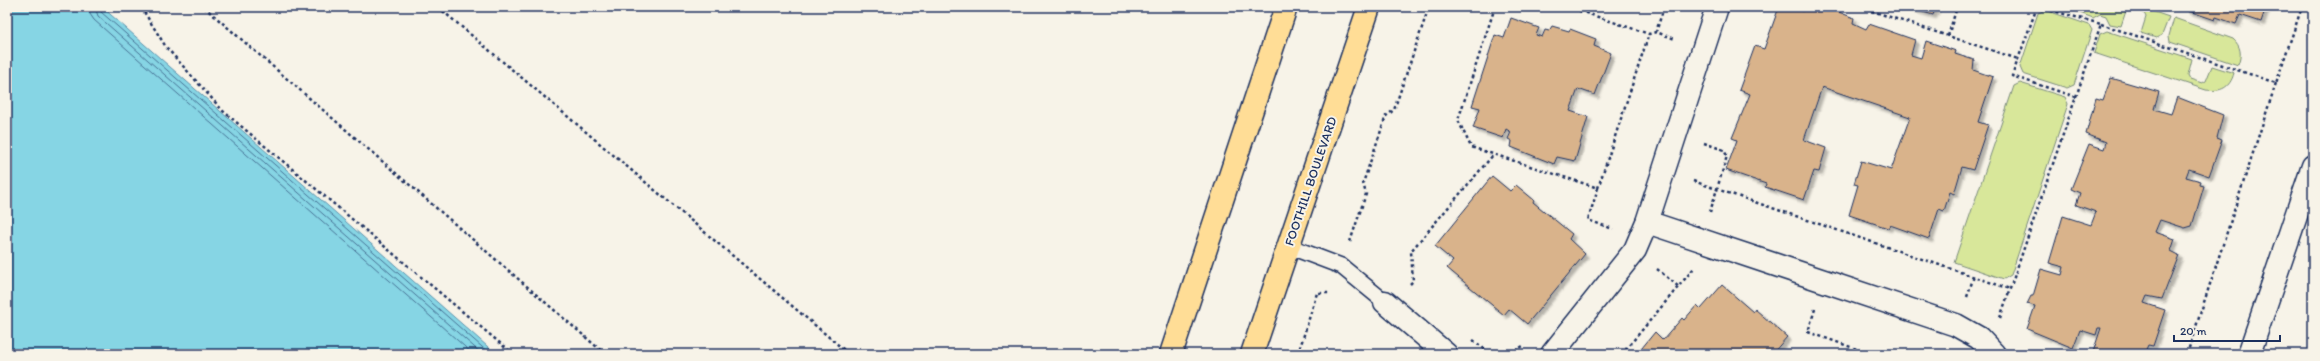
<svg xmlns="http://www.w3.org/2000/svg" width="2320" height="361" font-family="Itim,sans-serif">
<defs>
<filter id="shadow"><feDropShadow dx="3.5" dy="3.5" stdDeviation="1" flood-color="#0004"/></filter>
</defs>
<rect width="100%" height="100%" fill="#f7f3e8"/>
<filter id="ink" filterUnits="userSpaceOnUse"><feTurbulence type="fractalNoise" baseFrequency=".025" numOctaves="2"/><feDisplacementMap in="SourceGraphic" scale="8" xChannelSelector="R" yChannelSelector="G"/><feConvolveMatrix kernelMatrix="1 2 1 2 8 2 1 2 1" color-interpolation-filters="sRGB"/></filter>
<g filter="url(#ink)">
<path fill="#d8e79a" stroke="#7a8b7c" d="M2064,7H2140L2169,17L2162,35L2156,38L2141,33L2146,17L2144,13L2131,8L2126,11L2121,26L2110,24L2106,16L2100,14L2093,18Z
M2045,10L2089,25L2092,30L2074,85L2067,88L2023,74L2020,67L2038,13Z
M2174,18L2233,39C2241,46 2242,55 2238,65L2170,42L2169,36Z
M2107,31L2192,59L2188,75L2190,79L2202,83L2206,81L2212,66L2234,73C2230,88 2221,92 2206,90L2094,53L2100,34Z
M2020,83L2065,97L2068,104L2011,275L2004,279L1954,262L2014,86Z"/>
<path fill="#86d5e4" stroke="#5b93ae" d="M7,7H102L496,354H7Z"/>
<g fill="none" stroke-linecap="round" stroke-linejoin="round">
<path stroke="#467194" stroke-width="1" d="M89,7L90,14L94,20L473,354
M95,7L98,16L482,354
M100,7L101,12L490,354"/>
</g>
<path fill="#d9b38b" stroke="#1b2f5e" filter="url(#shadow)" d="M1779,7H1790L1803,11L1804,7L1825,9L1826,7L1854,18L1853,23L1866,29L1869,24L1915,40L1911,55L1921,58L1926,41L1956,51L1955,54L1974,60L1973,70L1993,77L1978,122L1988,125L1973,170L1962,167L1954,194L1950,192L1944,211L1939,209L1929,239L1890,225L1888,228L1849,215L1858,185L1854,184L1861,161L1891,170L1910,117L1822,87L1804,140L1826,148L1819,172L1814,171L1804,200L1765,187L1766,184L1726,170L1737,140L1732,138L1750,94L1739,90L1755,46L1764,49Z
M1906,7H1936L1933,15Z
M2187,7H2266L2261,22L2240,15L2236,24L2216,17L2215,20L2186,10Z
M1511,18L1539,28L1536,35L1542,37L1545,30L1549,31L1552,26L1569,31L1570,29L1596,39L1594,46L1611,53L1595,95L1578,89L1570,111L1588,117L1575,161L1557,157L1554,164L1511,147L1512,141L1508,139L1511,132L1506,129L1503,138L1473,128L1480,108L1472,106L1495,35L1504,38Z
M2111,78L2159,92L2154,109L2171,114L2177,97L2223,115L2217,138L2222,140L2209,176L2189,169L2186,177L2201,181L2200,185L2204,186L2192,226L2185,228L2160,220L2155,232L2175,239L2171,251L2179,255L2162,299L2147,296L2144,303L2165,310L2153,346L2148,345L2144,354L2093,352L2101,328H2098L2096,335L2080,330L2073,348L2027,329L2035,306L2027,304L2031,296H2033L2041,269L2062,275L2064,267L2049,263L2063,216L2091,225L2096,212L2076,205L2080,193L2071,189L2089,144L2104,149L2106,142L2086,134L2096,98L2103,100Z
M1492,176L1510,191L1516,185L1534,200L1533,202L1572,234L1569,239L1585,254L1527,324L1509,309L1504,315L1447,268L1453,261L1435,246Z
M1722,285L1753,312L1755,309L1787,337L1772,354H1637L1655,332L1663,340L1682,318L1684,320L1697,305L1701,309Z"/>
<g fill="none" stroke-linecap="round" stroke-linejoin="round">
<g stroke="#1b2f5e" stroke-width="18">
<path id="lane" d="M1288,246L1341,266L1385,302"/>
</g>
<g stroke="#1b2f5e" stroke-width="25">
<path id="street" d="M1647,222L1956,325L1979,338L1994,354
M1385,302L1446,354
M1552,354L1635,250L1647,222L1717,7
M2249,354L2313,166"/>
</g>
<g stroke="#1b2f5e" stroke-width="25">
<path id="primary" d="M1171,354L1286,7
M1252,354L1369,7"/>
</g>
<path stroke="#1b2f5e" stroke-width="2.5" stroke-dasharray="3 3" stroke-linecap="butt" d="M141,7L166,47L223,111L513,354
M204,7L605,354
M438,7L849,354
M1495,7L1458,120L1471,147L1598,188L1649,34
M1568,7L1649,34L1656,32
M1664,7L1656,32L1675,39
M1860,7L2018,59
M2037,7L2012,76L2076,97
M2101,24L2276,83L2302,7
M1948,36L1957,7
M1704,143L1724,150L1727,156L1710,212
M1693,181L2010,289
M1598,188L1588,220L1613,229
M1350,242L1366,194L1363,183L1386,116L1394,110L1429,7
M1657,269L1679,287
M1410,284L1413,281L1411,251L1494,154
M1967,297L1974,276
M1815,309L1808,332L1871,354
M2000,318L2101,24L2039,7
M1473,340L1491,354
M1298,354L1317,293H1331
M1510,354L1523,346
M1622,354L1694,268
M2187,354L2276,83"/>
<use href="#lane" stroke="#f7f3e8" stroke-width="15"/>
<use href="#street" stroke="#f7f3e8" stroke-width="22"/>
<use href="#primary" stroke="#ffdd96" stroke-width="22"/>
</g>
</g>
<g text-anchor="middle" stroke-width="4" stroke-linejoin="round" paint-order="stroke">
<g font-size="13" fill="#1b2f5e" stroke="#f7f3e8">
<text transform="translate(1310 181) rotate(-71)" y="5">FOOTHILL BOULEVARD</text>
</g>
</g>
<rect width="2320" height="361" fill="none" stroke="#f7f3e8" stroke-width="24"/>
<rect x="12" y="12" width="2296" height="337" fill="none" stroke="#1b2f5e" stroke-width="1.5" filter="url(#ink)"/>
<path d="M2174 335v6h106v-6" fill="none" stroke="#1b2f5e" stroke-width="2"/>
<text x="2180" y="335" font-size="12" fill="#1b2f5e" stroke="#f7f3e8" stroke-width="3" paint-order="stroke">20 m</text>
</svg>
